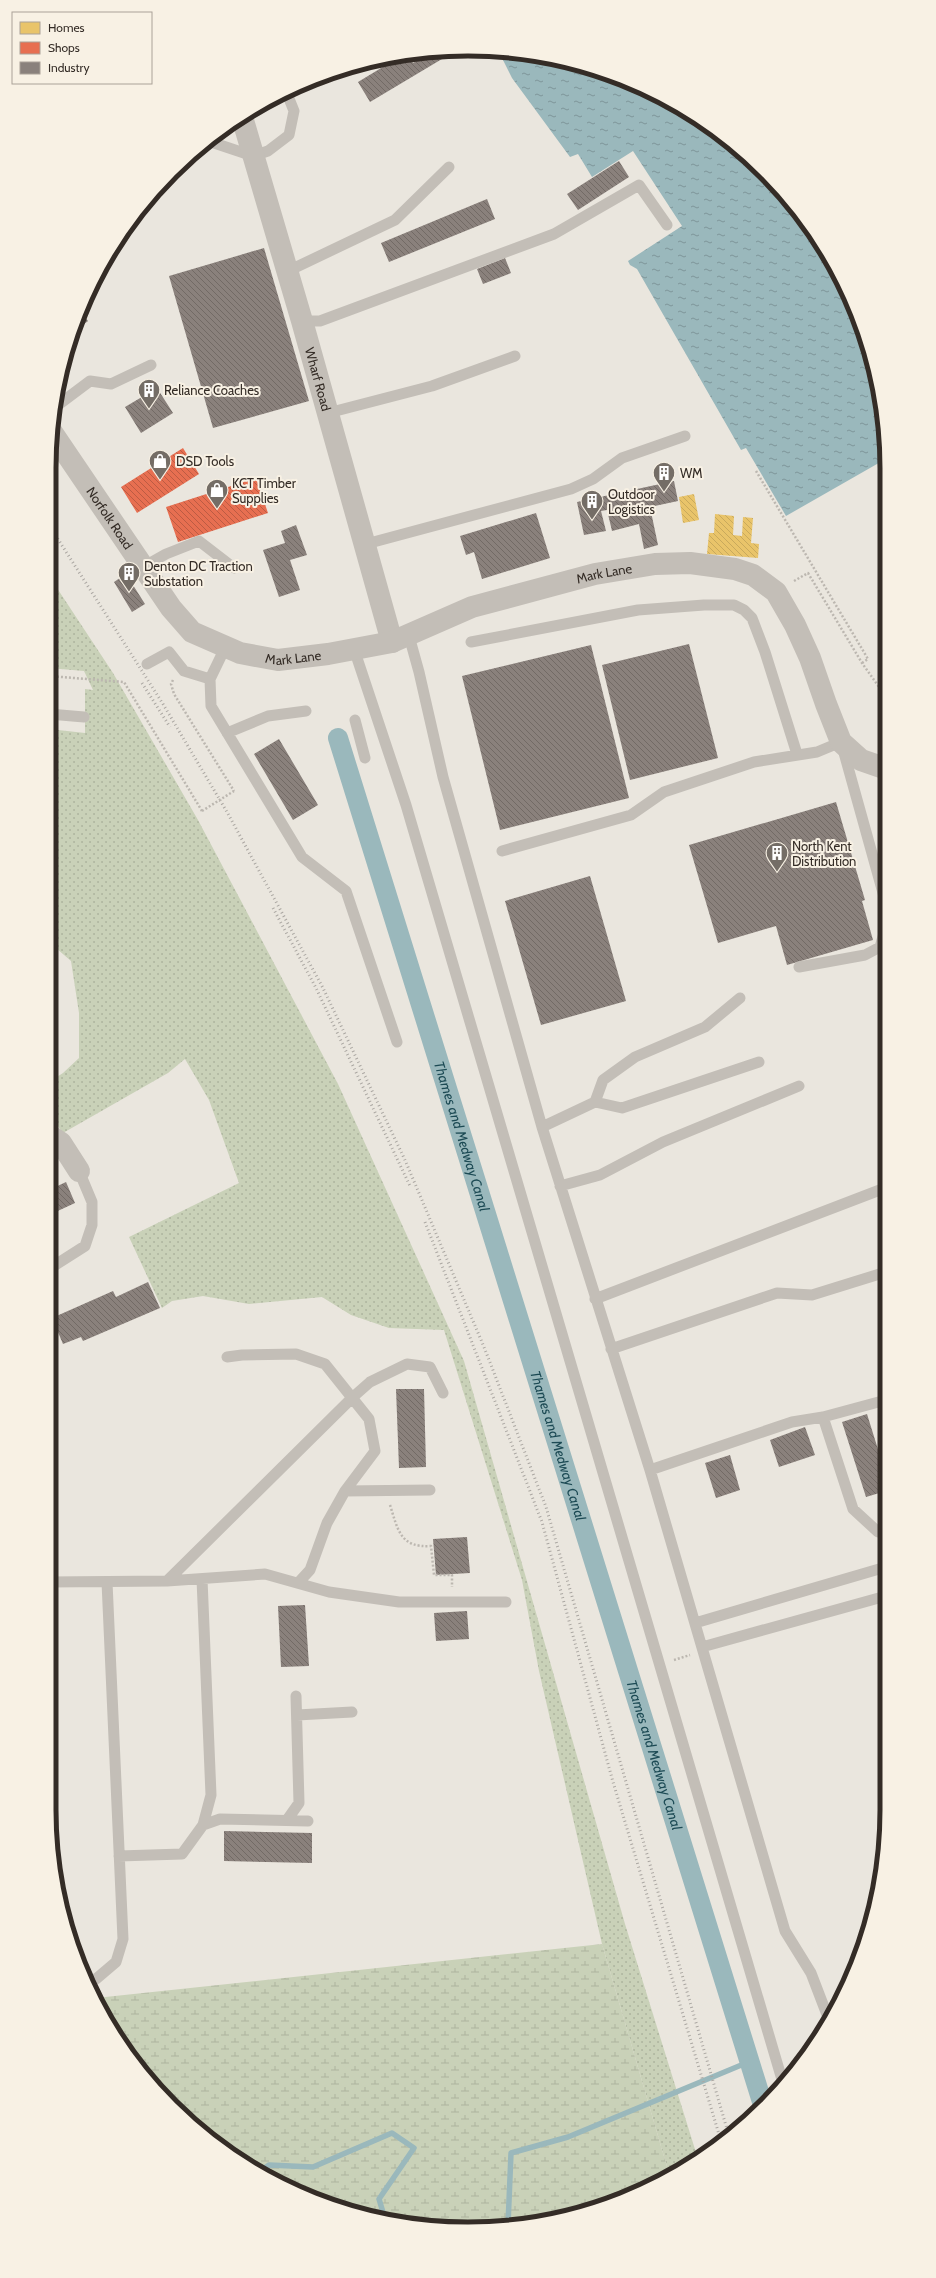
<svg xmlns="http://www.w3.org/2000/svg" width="936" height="2278" font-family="Cabin,sans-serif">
<defs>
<pattern id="grass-dots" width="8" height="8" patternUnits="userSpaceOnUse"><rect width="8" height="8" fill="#c9d1b8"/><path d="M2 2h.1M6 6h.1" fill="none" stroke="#adb49e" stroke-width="1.8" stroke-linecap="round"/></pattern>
<pattern id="wetland-marsh" width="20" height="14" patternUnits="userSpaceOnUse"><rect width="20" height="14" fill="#c9d1b8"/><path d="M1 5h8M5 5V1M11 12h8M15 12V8" fill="none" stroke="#adb49e"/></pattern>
<pattern id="water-ripples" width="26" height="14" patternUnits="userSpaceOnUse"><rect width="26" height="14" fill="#9ab8bc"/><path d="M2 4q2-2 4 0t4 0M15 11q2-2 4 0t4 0" fill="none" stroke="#7e9699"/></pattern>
<pattern id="homes-back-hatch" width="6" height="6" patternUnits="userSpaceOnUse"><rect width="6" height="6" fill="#e9c46a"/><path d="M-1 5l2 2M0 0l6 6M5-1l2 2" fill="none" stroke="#c8a95c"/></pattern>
<pattern id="shops-back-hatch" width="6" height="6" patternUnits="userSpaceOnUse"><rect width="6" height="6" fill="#e76f51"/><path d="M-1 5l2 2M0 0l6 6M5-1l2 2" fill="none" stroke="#bc5b43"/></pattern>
<pattern id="industry-back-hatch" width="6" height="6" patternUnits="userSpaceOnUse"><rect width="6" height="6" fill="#8a817c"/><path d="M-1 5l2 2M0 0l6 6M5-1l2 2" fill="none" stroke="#726a65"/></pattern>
</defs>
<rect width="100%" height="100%" fill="#eae6de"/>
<path fill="url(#grass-dots)" d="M49,576L113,673L198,820L338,1084L464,1361L625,1924L698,2159L670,2177L602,1944L539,1671L522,1580L444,1330L389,1328L351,1315L322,1297L249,1304L203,1296L172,1301L162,1308L129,1237L239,1183L209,1100L185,1059L168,1073L63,1133L49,1114V1082L63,1073L79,1058V1013L71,961L49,942V729L85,733V689L93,690L84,671L49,668Z"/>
<path fill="url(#wetland-marsh)" d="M602,1944L670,2177L628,2197L550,2221L468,2229L413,2225L334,2207L259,2173L213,2142L153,2086L105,2019L96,1998Z"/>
<path fill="url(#water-ripples)" d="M499,52L522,53L602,71L701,120L783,192L831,258L855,307L883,413L884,460L786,516L746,448L741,450L637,269L630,265L628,261L682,226L633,151L592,177L578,154L570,157L512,78Z"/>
<path fill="url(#homes-back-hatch)" d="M694,494L699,520L683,523L679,497Z
M715,514L734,516L733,535L742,536L743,517L753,518L751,543L759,544L758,558L707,554L709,533H714Z"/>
<path fill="url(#shops-back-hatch)" d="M183,448L199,474L137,513L121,487Z
M256,478L268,513L178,542L166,507Z"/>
<path fill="url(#industry-back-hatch)" d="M443,50L447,56L370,102L358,82L401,56L408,55L413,63L434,51Z
M619,161L629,177L578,210L567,194Z
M487,199L495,219L389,262L381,243Z
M264,248L309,401L213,428L169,276Z
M505,258L511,273L483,284L477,269Z
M81,312L88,321L71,334Z
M157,388L173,413L141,433L125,407Z
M674,481L678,501L650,507L658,545L644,549L639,524L612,531L607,510L601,511L606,531L584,535L577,502Z
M536,513L550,558L482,579L474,552L466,555L460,536Z
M296,525L307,555L290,560L300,590L279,597L263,550L285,543L281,531Z
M126,574L145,604L132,612L114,582Z
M689,644L718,758L630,780L602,665Z
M591,645L629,798L500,830L462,676Z
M279,739L318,805L293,820L254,754Z
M836,802L865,900L862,901L873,940L787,965L776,926L718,943L689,845Z
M590,876L626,1001L541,1025L505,901Z
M66,1182L75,1203L49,1215V1190Z
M148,1282L160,1308L83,1341L81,1337L63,1344L52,1318L113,1291L116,1297Z
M396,1389H424L426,1467L399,1468Z
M867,1414L886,1475V1491L866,1497L842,1422Z
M805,1427L815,1455L779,1467L770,1440Z
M730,1455L740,1490L716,1498L705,1463Z
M467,1537L470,1573L436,1575L433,1539Z
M305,1605L309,1666L281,1667L278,1606Z
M467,1611L469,1639L436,1641L434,1613Z
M224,1831L312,1833V1863L224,1861Z"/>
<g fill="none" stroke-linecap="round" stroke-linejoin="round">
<path stroke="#9ab8bc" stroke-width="5.5" d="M258,2173L269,2165L313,2167L392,2133L414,2148L379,2199L385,2219
M508,2225L511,2153L568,2137L751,2061"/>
<path stroke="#9ab8bc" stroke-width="20" id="s1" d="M338,738L763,2105"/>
<path stroke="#bcb7b0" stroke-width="2.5" stroke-dasharray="2 2" stroke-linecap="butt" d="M756,471L868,659L862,663
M794,581L808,573L862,663L884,694
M49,676L124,682L202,811
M173,680L171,684L174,694L234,791
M49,950L55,955L49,961
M390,1505C398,1530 400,1548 431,1546L434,1575H452V1587
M674,1660L690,1655"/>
<path stroke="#c3beb7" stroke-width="11" d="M208,141L253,156L268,151L289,135L294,111L286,91
M288,271L395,220L449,167
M302,321H320L554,234L639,185L667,225
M54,408L90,381L111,384L151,365
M328,413L432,386L515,356
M366,544L571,489L593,479L622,458L685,436
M143,567L166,554L199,541L234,568
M409,636L419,672L443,777L542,1127L650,1470L785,1931L811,1973L829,2020
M471,642L638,610L704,605H734L744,610L752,618L765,652L797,754
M225,648L210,679L211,706L302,857L346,891L397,1042
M354,649L406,805L783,2083
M147,664L169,652L184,671L210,679
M49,714L84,717
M355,720L365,758
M227,733L268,716L306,711
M502,851L631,815L664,792L754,762L817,752L841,742L885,900
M799,967L865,955L880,947L885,930
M595,1102L622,1108L759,1062
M542,1127L595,1102L603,1080L635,1057L705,1027L740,998
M560,1186L600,1175L663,1142L799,1086
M49,1269L85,1246L92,1225V1202L79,1171
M595,1299L885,1188
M611,1349L777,1293L812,1295L886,1272
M227,1357L242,1355L296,1354L325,1364L369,1419L375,1451L345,1491
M823,1417L853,1509L878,1532
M650,1470L792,1422L823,1417L886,1400
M167,1581L265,1574L329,1592L399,1602H506
M49,1582L167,1581L353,1397L370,1382L407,1364L430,1367L443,1393
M298,1583L310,1570L327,1523L345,1491L430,1490
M695,1623L886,1567
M702,1647L886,1596
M297,1715L352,1712
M287,1820L299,1803L296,1696
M203,1825L220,1819L308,1821
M119,1856L182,1854L203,1825L211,1795L202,1579
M87,1980L96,1979L116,1962L123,1939L107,1582"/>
<g stroke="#c3beb7" stroke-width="22">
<path id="s2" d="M242,117L302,321L392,642"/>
<path id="s3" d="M51,431L171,608L192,632L240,653L278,660L328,654L392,642L472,607L595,574L655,564L690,563L735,569L753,575L776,592L795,625L810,658L826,704L841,742L861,760L884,768"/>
<path d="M49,1135L61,1143L79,1171"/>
</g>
<path stroke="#aba7a2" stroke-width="3" stroke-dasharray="1 3" stroke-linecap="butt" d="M49,525L163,704L227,812L323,988L405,1160L484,1347L546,1507L729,2136
M142,683L170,727
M273,908L316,988L410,1186
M425,1222L542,1522L613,1782L721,2141"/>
<path stroke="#bcb7b0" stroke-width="2.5" stroke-dasharray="2 2" stroke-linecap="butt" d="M202,811L234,791"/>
</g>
<defs>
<g id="building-pin" transform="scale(1.15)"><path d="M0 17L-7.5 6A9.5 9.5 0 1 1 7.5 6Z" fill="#746d66" stroke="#f8f1e4"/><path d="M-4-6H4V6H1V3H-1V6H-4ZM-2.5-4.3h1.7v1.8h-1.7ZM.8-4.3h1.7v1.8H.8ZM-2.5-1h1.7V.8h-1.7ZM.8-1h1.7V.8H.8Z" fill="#fff"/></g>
<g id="shop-pin" transform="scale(1.15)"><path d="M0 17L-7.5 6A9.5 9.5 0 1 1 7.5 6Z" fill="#746d66" stroke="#f8f1e4"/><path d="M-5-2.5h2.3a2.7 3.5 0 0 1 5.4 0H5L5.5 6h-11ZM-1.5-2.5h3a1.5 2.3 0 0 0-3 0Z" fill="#fff"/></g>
</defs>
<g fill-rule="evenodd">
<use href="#building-pin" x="149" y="390"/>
<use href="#shop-pin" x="160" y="461"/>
<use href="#building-pin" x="664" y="473"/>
<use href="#shop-pin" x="217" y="490"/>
<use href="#building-pin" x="592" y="501"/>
<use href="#building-pin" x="129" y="573"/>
<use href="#building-pin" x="777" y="853"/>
</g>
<g text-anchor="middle" stroke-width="4" stroke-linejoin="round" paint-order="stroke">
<g font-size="13" fill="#342c26" stroke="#f8f1e4">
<text dy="5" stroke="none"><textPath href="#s2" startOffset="273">Wharf Road</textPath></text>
<text dy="5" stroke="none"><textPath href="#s3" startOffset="105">Norfolk Road</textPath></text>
<text dy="5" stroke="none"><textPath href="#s3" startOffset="676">Mark Lane</textPath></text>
<text dy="5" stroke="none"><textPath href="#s3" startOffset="352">Mark Lane</textPath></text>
</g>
<g font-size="13" fill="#342c26" stroke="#f8f1e4" text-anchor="start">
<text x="164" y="395">Reliance Coaches</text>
<text x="176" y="466">DSD Tools</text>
<text x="680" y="478">WM</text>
<text x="232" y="488">KCT Timber<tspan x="232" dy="15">Supplies</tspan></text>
<text x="608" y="499">Outdoor<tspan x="608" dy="15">Logistics</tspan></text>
<text x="144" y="571">Denton DC Traction<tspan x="144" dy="15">Substation</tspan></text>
<text x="792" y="851">North Kent<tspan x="792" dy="15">Distribution</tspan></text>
</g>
<g font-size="14" font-style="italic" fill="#1c4a54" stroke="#f8f1e4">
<text dy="5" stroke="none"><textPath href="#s1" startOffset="417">Thames and Medway Canal</textPath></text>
<text dy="5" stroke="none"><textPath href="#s1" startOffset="741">Thames and Medway Canal</textPath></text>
<text dy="5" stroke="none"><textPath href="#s1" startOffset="1065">Thames and Medway Canal</textPath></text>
</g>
</g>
<path d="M0 0H936V2278H0ZM468 56H468A412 412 0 0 1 880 468V1810A412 412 0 0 1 468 2222H468A412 412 0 0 1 56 1810V468A412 412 0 0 1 468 56Z" fill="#f8f1e4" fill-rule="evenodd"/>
<path fill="none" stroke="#342c26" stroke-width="5" d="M468 56H468A412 412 0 0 1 880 468V1810A412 412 0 0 1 468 2222H468A412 412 0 0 1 56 1810V468A412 412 0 0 1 468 56Z"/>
<rect x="12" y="12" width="140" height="72" fill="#f8f1e4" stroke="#aaa298"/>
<rect x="20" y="22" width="20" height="12" fill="#e9c46a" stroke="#aaa298"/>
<text x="48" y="32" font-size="12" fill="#342c26">Homes</text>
<rect x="20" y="42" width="20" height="12" fill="#e76f51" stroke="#aaa298"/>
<text x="48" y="52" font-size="12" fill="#342c26">Shops</text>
<rect x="20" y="62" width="20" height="12" fill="#8a817c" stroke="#aaa298"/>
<text x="48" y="72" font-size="12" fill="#342c26">Industry</text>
</svg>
